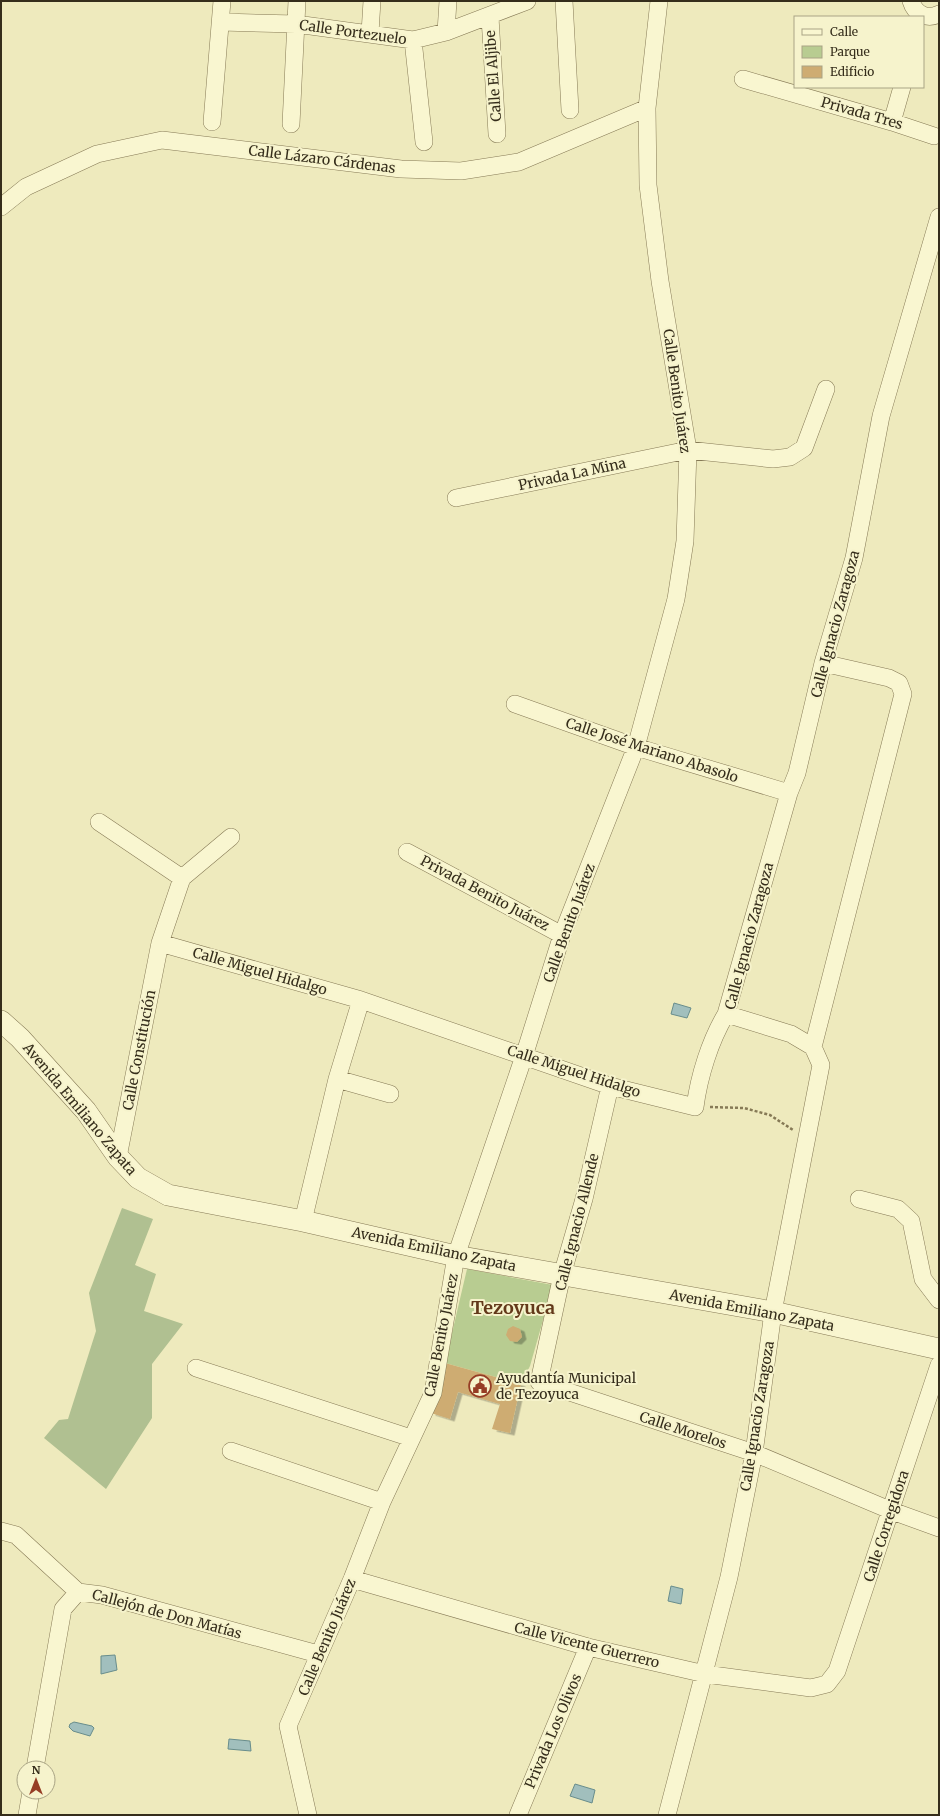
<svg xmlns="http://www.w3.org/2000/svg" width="940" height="1816" font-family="Merriweather,serif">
<defs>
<filter id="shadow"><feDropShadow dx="4.5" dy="2.5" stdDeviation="0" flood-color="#0004"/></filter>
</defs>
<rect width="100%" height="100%" fill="#eeeabd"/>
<path fill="#b8cc91" d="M467,1269L553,1285L530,1366L521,1384L445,1363Z"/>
<path fill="#b0c091" d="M122,1208L153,1219L135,1265L156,1274L144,1311L183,1324L152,1364V1418L106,1489L44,1438L59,1420L68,1419L96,1331L89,1293Z"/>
<path fill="#a1bfbd" stroke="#688d8c" d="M674,1003L691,1008L687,1018L671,1014Z
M671,1586L683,1589L681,1604L668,1601Z
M115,1655L117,1670L101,1674V1656Z
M74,1722L92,1726L94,1728L90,1736L73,1731L69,1727L70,1724Z
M229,1739L250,1741L251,1751L228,1749Z
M575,1784L595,1790L592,1803L570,1796Z"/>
<path fill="#ceac72" filter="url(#shadow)" d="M513,1326L520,1329L522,1337L517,1342L510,1341L506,1335L508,1329Z
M445,1363L521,1384L510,1433L492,1429L500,1404L458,1392L450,1419L431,1413Z"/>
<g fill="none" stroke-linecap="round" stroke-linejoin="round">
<g stroke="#867a56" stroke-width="18">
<path id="minor" d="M564,1L570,110
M911,1C915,14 927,20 939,14
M490,17L497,134
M221,22L296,24L413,40L446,32L527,1
M446,32L448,1
M370,33L372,1
M413,40L424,142
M743,79L892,122L934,136
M212,122L222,1
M892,122L902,87
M291,124L297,1
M1,207L26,187L97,154L162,140L401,169L461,171L519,162L647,108
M456,498L688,450L773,459L790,457L804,448L826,389
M515,704L636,747L789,793
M99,822L182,878
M407,852L562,935
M160,943L361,1000L610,1086L695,1107C699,1076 710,1041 726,1014L789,793L797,773L823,663L854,558L881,416L939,217
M813,1047L903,694L899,683L889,678L823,663
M337,1079L390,1094
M610,1086L584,1199L562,1275L539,1382L754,1453L892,1511L939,1528
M118,1157L160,943L182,878L231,837
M859,1199L898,1209L911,1221L923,1279L939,1300
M303,1221L337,1079L361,1000
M196,1368L411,1438
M231,1451L382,1502
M1,1531L16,1535L78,1592
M352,1579L588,1647L705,1674L811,1688L827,1684L837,1671L939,1365
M78,1592L102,1595L318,1654
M35,1768L63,1609L78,1592
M27,1815L31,1792
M308,1815L288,1726L352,1579L382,1502L433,1393L456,1256L524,1056L562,935L636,747L676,599L685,541L688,450L660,281L648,185L647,108L659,1
M518,1815L588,1647
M667,1815L729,1577L754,1453L773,1312L821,1065L813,1047L791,1034L726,1014"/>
</g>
<g stroke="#867a56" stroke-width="22">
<path id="tertiary" d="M1,1021L20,1038L86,1111L118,1157L138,1178L168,1195L303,1221L456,1256L773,1312L939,1349"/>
</g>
<path stroke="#867a56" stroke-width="2.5" stroke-dasharray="3 2" stroke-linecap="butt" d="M710,1107L744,1108L770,1115L793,1130"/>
<use href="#minor" stroke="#f9f6d0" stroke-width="17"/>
<use href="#tertiary" stroke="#f9f6d0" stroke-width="21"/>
</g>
<defs>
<g id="civic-ring" transform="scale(1.15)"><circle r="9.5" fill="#f6f3cc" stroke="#963d25" stroke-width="1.5"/><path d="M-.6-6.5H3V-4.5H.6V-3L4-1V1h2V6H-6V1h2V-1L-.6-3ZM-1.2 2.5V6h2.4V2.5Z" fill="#963d25"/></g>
</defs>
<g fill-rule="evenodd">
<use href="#civic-ring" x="480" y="1386"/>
</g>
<g text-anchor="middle" stroke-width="4" stroke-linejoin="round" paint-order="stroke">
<g font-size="14" fill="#352d1b" stroke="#f6f3cc">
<text transform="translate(353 32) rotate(8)" y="5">Calle Portezuelo</text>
<text transform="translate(493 76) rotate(-94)" y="5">Calle El Aljibe</text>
<text transform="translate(862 113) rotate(16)" y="5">Privada Tres</text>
<text transform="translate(322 159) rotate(7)" y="5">Calle Lázaro Cárdenas</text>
<text transform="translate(677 391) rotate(82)" y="5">Calle Benito Juárez</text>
<text transform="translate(572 474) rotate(-12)" y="5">Privada La Mina</text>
<text transform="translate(835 624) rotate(-75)" y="5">Calle Ignacio Zaragoza</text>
<text transform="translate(652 750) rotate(18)" y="5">Calle José Mariano Abasolo</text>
<text transform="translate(485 893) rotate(28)" y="5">Privada Benito Juárez</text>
<text transform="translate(569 923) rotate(-70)" y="5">Calle Benito Juárez</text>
<text transform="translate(749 936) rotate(-75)" y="5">Calle Ignacio Zaragoza</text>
<text transform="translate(260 971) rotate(16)" y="5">Calle Miguel Hidalgo</text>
<text transform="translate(139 1050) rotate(-79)" y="5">Calle Constitución</text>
<text transform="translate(574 1071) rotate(18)" y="5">Calle Miguel Hidalgo</text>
<text transform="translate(80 1109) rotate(50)" y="5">Avenida Emiliano Zapata</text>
<text transform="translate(577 1222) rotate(-76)" y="5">Calle Ignacio Allende</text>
<text transform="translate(434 1249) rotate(12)" y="5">Avenida Emiliano Zapata</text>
<text transform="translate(752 1310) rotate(11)" y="5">Avenida Emiliano Zapata</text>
<text transform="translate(441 1335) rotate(-79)" y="5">Calle Benito Juárez</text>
<text transform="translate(757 1416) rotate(-81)" y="5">Calle Ignacio Zaragoza</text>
<text transform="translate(683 1430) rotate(18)" y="5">Calle Morelos</text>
<text transform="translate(886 1526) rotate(-72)" y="5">Calle Corregidora</text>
<text transform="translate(167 1614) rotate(15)" y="5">Callejón de Don Matías</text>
<text transform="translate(327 1637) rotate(-67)" y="5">Calle Benito Juárez</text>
<text transform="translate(587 1645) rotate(14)" y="5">Calle Vicente Guerrero</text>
<text transform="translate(553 1731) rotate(-67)" y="5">Privada Los Olivos</text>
</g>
<g font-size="14" fill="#352d1b" stroke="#f6f3cc" text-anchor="start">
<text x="496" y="1383">Ayudantía Municipal<tspan x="496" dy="16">de Tezoyuca</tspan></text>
</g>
<g font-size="18" font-weight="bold" fill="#63391a" stroke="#f6f3cc">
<text x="513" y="1314">Tezoyuca</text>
</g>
</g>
<rect width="940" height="1816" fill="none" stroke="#352d1b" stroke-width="4"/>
<rect x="794" y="16" width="130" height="72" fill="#f6f3cc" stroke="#a9a485"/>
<rect x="802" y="29" width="20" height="6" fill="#f9f6d0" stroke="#a9a485"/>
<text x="830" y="36" font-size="12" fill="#352d1b">Calle</text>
<rect x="802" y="46" width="20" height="12" fill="#b8cc91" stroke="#a9a485"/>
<text x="830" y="56" font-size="12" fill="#352d1b">Parque</text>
<rect x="802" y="66" width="20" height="12" fill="#ceac72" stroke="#a9a485"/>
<text x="830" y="76" font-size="12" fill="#352d1b">Edificio</text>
<g transform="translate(36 1780)"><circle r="19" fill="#f6f3cc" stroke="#a9a485"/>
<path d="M0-3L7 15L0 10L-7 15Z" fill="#963d25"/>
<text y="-6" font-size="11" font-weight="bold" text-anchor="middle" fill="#352d1b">N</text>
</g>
</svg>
